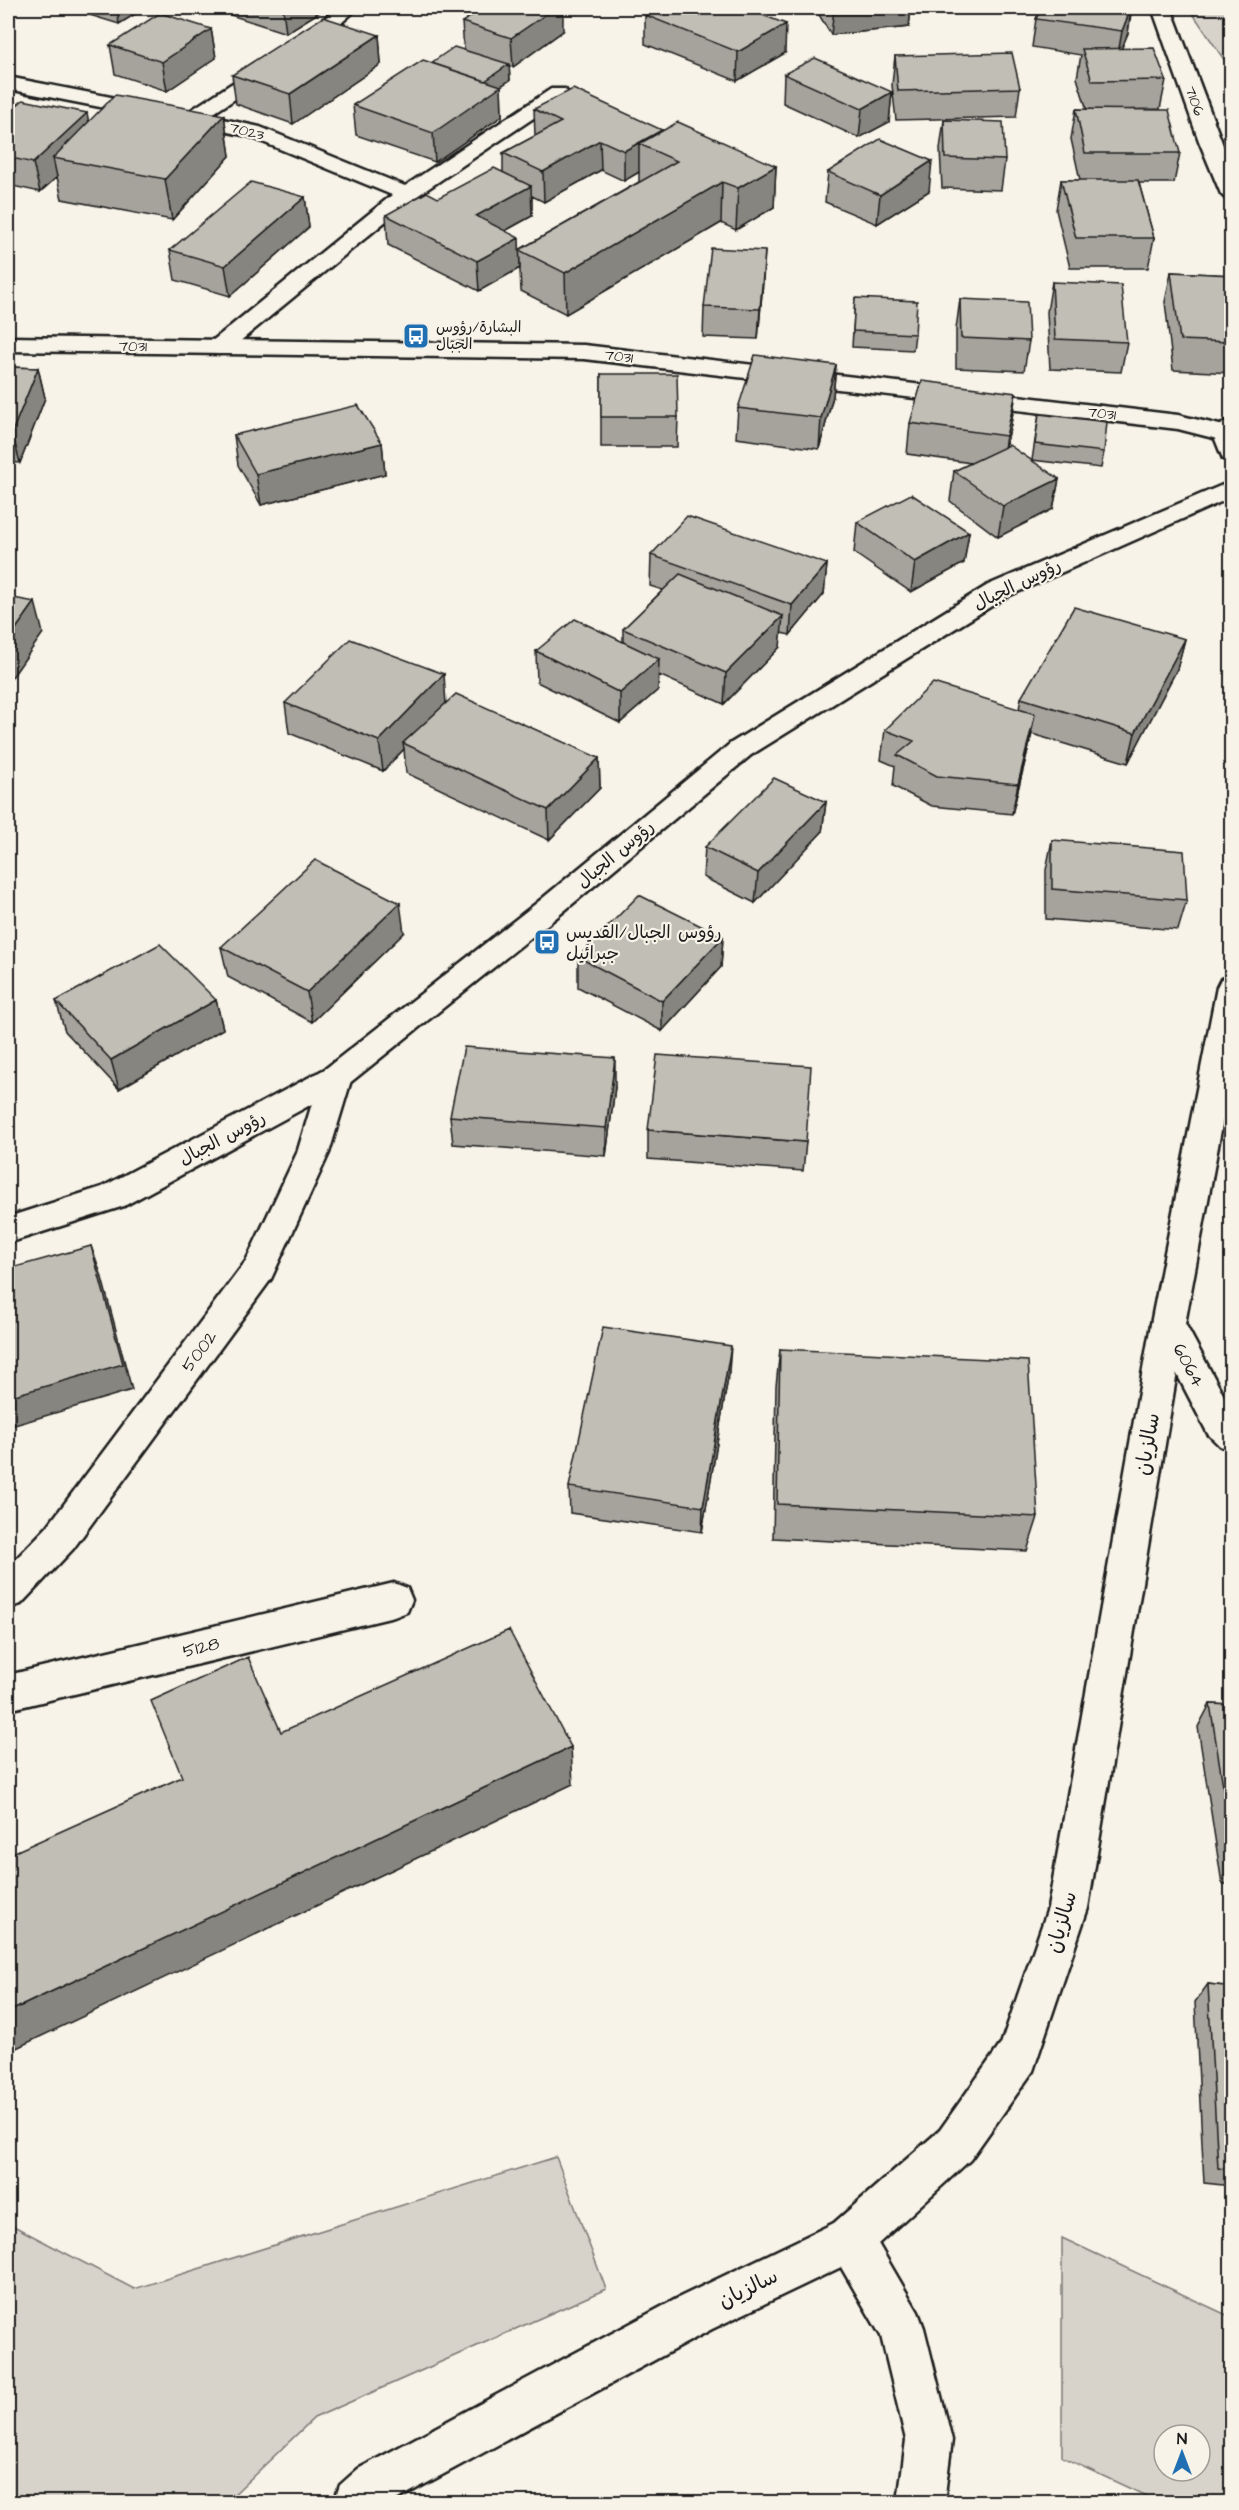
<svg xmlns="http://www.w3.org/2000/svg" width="1239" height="2510" font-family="'Architects Daughter','Playpen Sans Arabic',sans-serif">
<rect width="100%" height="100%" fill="#f7f3e8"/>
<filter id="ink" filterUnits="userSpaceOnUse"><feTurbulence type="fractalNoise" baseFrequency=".0167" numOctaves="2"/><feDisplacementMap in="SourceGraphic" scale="12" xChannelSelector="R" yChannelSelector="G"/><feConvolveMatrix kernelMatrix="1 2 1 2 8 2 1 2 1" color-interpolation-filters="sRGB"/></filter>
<g filter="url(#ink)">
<path fill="#d7d3cb" stroke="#7a7874" stroke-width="1.5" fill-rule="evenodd" d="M1189,8H1231V70Z
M556,2157L606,2289L314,2418L226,2502H8V2223L134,2289Z
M1062,2238L1231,2317V2502H1159L1062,2457ZM1164,2435H1200V2471H1164Z"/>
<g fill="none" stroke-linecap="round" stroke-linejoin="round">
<g stroke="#1c1c1c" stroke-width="5">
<path id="lane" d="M337,8H358L313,48L209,116L260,127L405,186L551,89H565L568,93L565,97L414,198L227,352L219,354L211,352L208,347L211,342L392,195L248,136L8,89V77L188,112L299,40Z"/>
</g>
<g stroke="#1c1c1c" stroke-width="5">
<path id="street" d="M1152,8H1171L1232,169V200L1225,198L1221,194L1199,141Z
M8,337L584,345L1178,415L1232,428V440L1225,441L1178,429L584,359L8,351Z
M336,1065L347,1069L352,1077L329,1153L271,1279L73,1549L21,1604L8,1608V1567L47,1527L246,1261L297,1153L320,1077L325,1069Z
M1168,1310L1180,1314L1232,1411V1450L1220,1446L1208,1434L1151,1324L1156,1314Z
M394,1583L407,1588L412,1600L407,1612L394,1617L8,1710V1675Z
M850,2217L866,2223L918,2312L924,2328L952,2440L944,2502H898L906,2440L881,2336L834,2255L828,2239L834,2223Z"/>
</g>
<g stroke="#1c1c1c" stroke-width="5">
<path id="secondary" d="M1232,420V461L1223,459L1213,434L1224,422Z
M1232,481V497L1006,597L751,755L558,916L347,1085L124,1206L8,1243V1217L102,1187L325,1069L538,902L731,743L988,585Z
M1232,976V1071L1185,1324L1088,1908L1033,2071L970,2160L866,2255L712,2329L392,2502H334L340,2485L358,2469L680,2297L834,2223L940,2130L1001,2044L1048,1908L1151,1324L1217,987L1221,979Z"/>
</g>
<use href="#lane" fill="#f7f3e8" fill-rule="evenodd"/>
<use href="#street" fill="#f7f3e8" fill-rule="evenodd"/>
<use href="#secondary" fill="#f7f3e8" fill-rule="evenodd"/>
</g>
<path fill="#a5a39c" stroke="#1c1c1c" stroke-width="1.5" d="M73,8H145L119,24L73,10Z
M209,8H326L286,33Z
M406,8H448L441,15Z
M815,8H911L909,27L831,35Z
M1041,8H1132L1128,33L1121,48L1166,80L1160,109L1119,110L1180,153L1174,183H1139L1154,238L1148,268H1070L1056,210L1061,180H1080L1071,139L1076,109L1087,110L1077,78L1081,55L1032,47L1036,19Z
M645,15L785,53L737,81L645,44Z
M462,22L563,31L513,67L509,66L510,80L501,86L502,116L435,162L356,135L353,105L431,63L464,50Z
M211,29L216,58L167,91L115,74L110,45Z
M379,35L381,64L293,124L236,104L232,75Z
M895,56L1020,88L1016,117L896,120L892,85Z
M784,74L892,92L889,122L859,138L783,103Z
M534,109L662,130L776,166L774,207L736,230L721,223L566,314L521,291L519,250L639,182V172L624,181L601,170L544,202L532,196V216L505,231L520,268L479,291L388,245L386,215L438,198L503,172V153L535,136Z
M8,113L89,121L224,115L230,156L172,220L62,199L57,177L40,192L8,185Z
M944,120L1005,160L1001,190L942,188L940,149Z
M828,172L929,191L877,224L825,202Z
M305,197L309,227L230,296L175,280L170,250Z
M1171,272L1232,275V373L1173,370L1165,302Z
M763,281L758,339L703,337L704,307Z
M1052,282L1127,342L1121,372L1050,369L1047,312Z
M855,298L915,334L913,350L852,347Z
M960,299L1029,341L1024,371L956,368V329Z
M836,365L833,396L819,449L736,438L738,408Z
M8,367L38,368L45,398L20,463L8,462Z
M601,374L678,417L677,447H601Z
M1016,393L1011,424L1006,446L1059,479L1053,509L998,537L950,501L954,471L971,463L907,454L910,423Z
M1039,414L1104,452L1101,468L1032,460Z
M234,435L382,443L385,474L261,505L238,465Z
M857,522L969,532L964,563L911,592L854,553Z
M651,555L827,564L824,594L790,635L781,633L780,647L724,704L659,675L658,690L620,723L537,682L536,651L623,642V629L663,590L650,586Z
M1185,639L1177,669L1128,763L1032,734L1012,814L932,806L893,786L895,766L881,760L885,730L1019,709L1021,698Z
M285,703L446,704L599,758L600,788L549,840L406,773L404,749L383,771L289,733Z
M826,802L822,832L755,903L703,877L705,847Z
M1052,840L1187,900L1178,930L1046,919V870Z
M404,933L312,1022L228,977L221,947Z
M723,937L721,967L662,1031L578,987V957Z
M216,1000L223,1029L119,1089L65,1031L56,1001Z
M615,1087L606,1156L453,1144L450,1116Z
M648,1130L806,1142L803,1171L648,1159Z
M780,1349L1038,1517L1027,1551L773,1538L776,1386Z
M729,1372L702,1532L570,1513L569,1487Z
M1210,1704L1232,1705V1884H1222L1198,1727Z
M1208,1984L1232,1987V2186L1204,2183L1195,2002Z"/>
<path fill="#86857f" stroke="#1c1c1c" stroke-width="1.5" d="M119,8H145L119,24L117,9Z
M283,8H326L286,33Z
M440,8H448L441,15Z
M555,8H563V31L513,67L511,38Z
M834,8H911L909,27L831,35Z
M1131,8L1128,33L1117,60L1122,31Z
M786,24L785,53L737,81L738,52Z
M211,29L216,58L167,91L162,62Z
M379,35L381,64L293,124L290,94Z
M509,64L510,80L501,86L502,116L435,162L433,133L480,84Z
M892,92L889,122L859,138L862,109Z
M87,113L93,143L53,158L57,177L40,192L33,163Z
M224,115L230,156L172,220L165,179Z
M662,130L639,144V172L624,181V151Z
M600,140L601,170L544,202L543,172Z
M932,161L929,191L877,224L880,195Z
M776,166L774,207L736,230L738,188Z
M722,182L721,223L566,314L565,273Z
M531,186L532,216L477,246L476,216Z
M305,197L309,227L230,296L225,266Z
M519,238L520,268L479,291L477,261Z
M765,251L763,281L758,339L760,309Z
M836,365L833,396L819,449L821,418Z
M38,368L45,398L20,463L12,432Z
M1016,393L1011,424L1001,467L1006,436Z
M382,443L385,474L261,505L256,474Z
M1059,479L1053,509L998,537L1003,506Z
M969,532L964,563L911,592L915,562Z
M827,564L824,594L790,635L792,605Z
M35,602L43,633L8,683V640Z
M783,616L780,647L724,704L726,673Z
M1185,639L1177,669L1128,763L1135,733Z
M659,659L658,690L620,723V693Z
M444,674L446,705L403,743L404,749L383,771L379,741Z
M1035,714L1029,745L1012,814L1018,784Z
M599,758L600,788L549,840L548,810Z
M826,802L822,832L755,903L758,873Z
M400,903L404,933L312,1022L307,992Z
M723,937L721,967L662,1031V1001Z
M216,1000L223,1029L119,1089L111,1060Z
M615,1058V1087L606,1156V1128Z
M91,1246L101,1274L132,1390L8,1427V1397Z
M731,1346L729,1372L702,1532L703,1507Z
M571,1747L573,1784L8,2052V2012Z"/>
<path fill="#c0beb5" stroke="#1c1c1c" stroke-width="1.5" d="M484,8H555L511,38L462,22Z
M659,8H744L786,24L738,52L645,15Z
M1041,8H1131L1122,31L1036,19Z
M160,13L211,29L162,62L110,45Z
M323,17L379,35L290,94L232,75Z
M454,47L509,64L485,81L431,63Z
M1154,48L1166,80L1092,81L1082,49Z
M1012,53L1020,88L898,91L895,56Z
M815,58L892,92L862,109L784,74Z
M423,60L501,86L433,133L353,105Z
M573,89L662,130L624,151L600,140L543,172L503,153L561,122L534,109Z
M115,95L224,115L165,179L53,158Z
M23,100L87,113L33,163L8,157V113Z
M1076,109L1169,110L1180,153H1085Z
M944,120L1003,122L1005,160L945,158Z
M678,122L776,166L738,188L722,182L565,273L519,250L677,161L639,144Z
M880,139L932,161L880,195L828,172Z
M494,168L531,186L476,216L519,238L477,261L386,215L427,192L438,198Z
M1061,180H1138L1154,238H1076Z
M251,182L305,197L225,266L170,250Z
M711,248L765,251L760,309L704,307Z
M1171,272L1232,275V342L1180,340Z
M1052,282L1121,285L1127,342L1055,339Z
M855,298L917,301L915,334L853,331Z
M960,299L1027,302L1029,341L961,338Z
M755,355L836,365L821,418L738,408Z
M8,367L38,368L12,432H8Z
M601,374H677L678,417H601Z
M922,381L1016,393L1006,436L910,423Z
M358,405L382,443L256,474L234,435Z
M1039,414L1107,422L1104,452L1035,444Z
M1009,445L1059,479L1003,506L954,471Z
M911,494L969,532L915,562L857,522Z
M687,516L827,564L792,605L651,555Z
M680,574L783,616L726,673L623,629Z
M8,597L35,602L8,640Z
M1074,607L1185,639L1135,733L1021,698Z
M575,619L659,659L620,693L536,651Z
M350,639L444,674L379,741L285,703Z
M933,683L1035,714L1018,784L937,776L897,755L914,741L885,730Z
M456,694L599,758L548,810L403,743Z
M774,778L826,802L758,873L705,847Z
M1052,840L1184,851L1187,900L1052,889Z
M315,860L400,903L307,992L221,947Z
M639,895L723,937L662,1001L578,957Z
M160,944L216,1000L111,1060L56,1001Z
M464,1047L615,1058L606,1128L450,1116Z
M657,1055L811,1066L806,1142L648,1130Z
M91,1246L123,1364L8,1397V1269Z
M603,1327L731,1346L703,1507L569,1487Z
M780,1349L1028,1361L1038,1517L777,1504Z
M509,1630L571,1747L8,2012V1855L182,1777L151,1701L248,1657L281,1732Z
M1210,1704L1232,1705V1843Z
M1208,1984L1232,1987V2170L1218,2168Z"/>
</g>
<defs>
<g id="bus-square" transform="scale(1.35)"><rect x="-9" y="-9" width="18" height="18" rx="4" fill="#1f6fb2" stroke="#f7f3e8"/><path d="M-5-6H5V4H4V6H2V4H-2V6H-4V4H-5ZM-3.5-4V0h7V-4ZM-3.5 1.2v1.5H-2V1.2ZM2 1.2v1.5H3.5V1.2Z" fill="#fff"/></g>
</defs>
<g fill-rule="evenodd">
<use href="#bus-square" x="416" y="336"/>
<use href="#bus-square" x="547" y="942"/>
</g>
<g text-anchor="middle" stroke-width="4.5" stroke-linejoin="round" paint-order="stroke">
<g font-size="15" fill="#1c1c1c" stroke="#f7f3e8">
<text transform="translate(1195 101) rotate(70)" y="5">7106</text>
<text transform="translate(247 131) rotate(15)" y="5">7023</text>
<text transform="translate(133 346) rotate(1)" y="5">7031</text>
<text transform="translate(619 356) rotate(7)" y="5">7031</text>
<text transform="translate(1102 413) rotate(7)" y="5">7031</text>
</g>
<g font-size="15" fill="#1c1c1c" stroke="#f7f3e8" text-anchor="start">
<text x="436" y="332">البشارة/رؤوس<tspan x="436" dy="17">الجبال</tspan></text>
</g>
<g font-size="18" fill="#1c1c1c" stroke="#f7f3e8">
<text transform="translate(1017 584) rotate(-26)" y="6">رؤوس الجبال</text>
<text transform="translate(615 854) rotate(-40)" y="6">رؤوس الجبال</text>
<text transform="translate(222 1138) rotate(-28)" y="6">رؤوس الجبال</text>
<text transform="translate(199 1351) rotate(-53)" y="6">5002</text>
<text transform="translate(1189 1365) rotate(62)" y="6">6064</text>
<text transform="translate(201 1647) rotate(-14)" y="6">5128</text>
</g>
<g font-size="18" fill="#1c1c1c" stroke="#f7f3e8" text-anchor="start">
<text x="566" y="938">رؤوس الجبال/القديس<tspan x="566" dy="21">جبرائيل</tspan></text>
</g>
<g font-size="21" fill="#1c1c1c" stroke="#f7f3e8">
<text transform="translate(1147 1444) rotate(-80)" y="7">سالزيان</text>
<text transform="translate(1061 1922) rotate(-74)" y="7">سالزيان</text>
<text transform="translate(748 2288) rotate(-26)" y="7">سالزيان</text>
</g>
</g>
<rect width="1239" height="2510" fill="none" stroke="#f7f3e8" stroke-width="30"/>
<rect x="15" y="15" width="1209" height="2480" fill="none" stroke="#1c1c1c" stroke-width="2" filter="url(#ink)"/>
<g transform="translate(1182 2453)"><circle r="28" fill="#f7f3e8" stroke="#9f9d96" stroke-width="1.5"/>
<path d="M0-4.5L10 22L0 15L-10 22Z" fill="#1f6fb2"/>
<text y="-9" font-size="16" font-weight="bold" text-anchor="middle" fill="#1c1c1c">N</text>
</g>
</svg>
